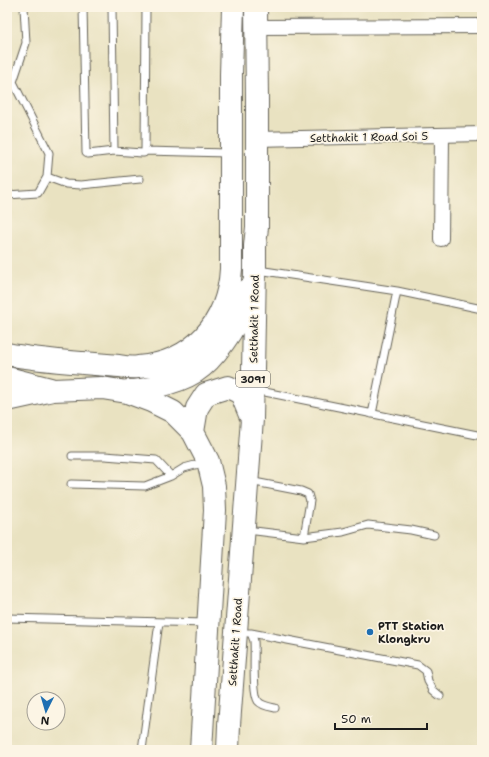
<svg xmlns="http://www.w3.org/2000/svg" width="489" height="757" font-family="'Shantell Sans',sans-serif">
<rect width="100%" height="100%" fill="#fcf5e5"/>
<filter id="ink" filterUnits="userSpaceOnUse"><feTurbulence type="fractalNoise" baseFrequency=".025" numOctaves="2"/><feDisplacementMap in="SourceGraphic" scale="8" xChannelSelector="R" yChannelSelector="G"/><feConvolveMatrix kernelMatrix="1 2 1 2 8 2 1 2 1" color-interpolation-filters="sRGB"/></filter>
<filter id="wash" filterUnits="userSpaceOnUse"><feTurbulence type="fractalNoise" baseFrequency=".012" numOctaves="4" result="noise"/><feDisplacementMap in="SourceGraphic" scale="16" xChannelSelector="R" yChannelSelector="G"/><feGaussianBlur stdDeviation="0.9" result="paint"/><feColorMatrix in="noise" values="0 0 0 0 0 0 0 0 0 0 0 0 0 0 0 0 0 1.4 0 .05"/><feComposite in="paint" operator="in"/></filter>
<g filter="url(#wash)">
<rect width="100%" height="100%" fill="#e9e2c1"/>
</g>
<g filter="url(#ink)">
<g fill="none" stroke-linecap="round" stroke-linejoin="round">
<g stroke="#646156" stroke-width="9">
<path id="service" d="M83,7L86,153L88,154L114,151L142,153H144L145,151L146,7
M112,7L114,151
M7,70L49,153L47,177L38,193L7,195
M13,82L26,43L24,7
M145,151L228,153
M47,177L66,184L81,185L140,179
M258,270L397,291L482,309
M255,390L482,436
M372,414L397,291
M72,456H105L156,460L171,476
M71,484L145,486L171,476L184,468L206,462
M247,530L304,537L310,501L308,494L301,491L249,481
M304,537L343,532L368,525L411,530L434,535
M7,618L206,623
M248,633H251L254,641C255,654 252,691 258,701C262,706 270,707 275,708
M251,633L418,665L426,671L428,681L433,690L440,696
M142,750L159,622"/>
</g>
<g stroke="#646156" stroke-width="16">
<path id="minor" d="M256,27L482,26
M256,139L482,134
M441,239L442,135"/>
</g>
<g stroke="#646156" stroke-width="24">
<path id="primary" d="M7,354C32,359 58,361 83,363C95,364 107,365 119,366C125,367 132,368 138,367C193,363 228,323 231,269V74L233,7
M7,378L50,389
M128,391C138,391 149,389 158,386C171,383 184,379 195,372C215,359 235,328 244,306C247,301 248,294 249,289
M7,399H12L53,390L102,388L127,392L151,401L173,412L193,432L208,461L214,486L215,510L201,750
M193,432L197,408L206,394L228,387L241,393L250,415
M228,750L229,725L252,419L255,269V246L257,227V100L256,7"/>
</g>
<use href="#service" stroke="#fff" stroke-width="7"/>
<use href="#minor" stroke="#fff" stroke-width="14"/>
<use href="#primary" stroke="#fff" stroke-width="22"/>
</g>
</g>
<circle fill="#1f6fb2" stroke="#fcf5e5" stroke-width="1.5" cx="370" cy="632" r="4"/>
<g text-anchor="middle" stroke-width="3.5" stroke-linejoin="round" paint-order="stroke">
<rect fill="#fcf5e5" stroke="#5f5d58" stroke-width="1" x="236" y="371" width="34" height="16" rx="3"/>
<g font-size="10" font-weight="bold" fill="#1c1c1c">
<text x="253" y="383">3091</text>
</g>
<g font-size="11" fill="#1c1c1c" stroke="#fcf5e5">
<text transform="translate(369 137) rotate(-1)" y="4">Setthakit 1 Road Soi 5</text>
<text transform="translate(254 319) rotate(-89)" y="4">Setthakit 1 Road</text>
<text transform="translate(235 642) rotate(-86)" y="4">Setthakit 1 Road</text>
</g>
<g font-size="11" font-weight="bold" fill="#1c1c1c" stroke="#fcf5e5" text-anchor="start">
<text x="378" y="630">PTT Station<tspan x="378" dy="13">Klongkru</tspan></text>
</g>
</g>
<rect width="489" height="757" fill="none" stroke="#fcf5e5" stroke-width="24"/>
<g transform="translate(46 711) rotate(185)"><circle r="19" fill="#fcf5e5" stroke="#a29e95"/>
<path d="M0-3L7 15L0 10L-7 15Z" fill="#1f6fb2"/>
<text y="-6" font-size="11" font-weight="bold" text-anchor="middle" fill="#1c1c1c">N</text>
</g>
<path d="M335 723v6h92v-6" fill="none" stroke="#1c1c1c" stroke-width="2"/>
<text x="341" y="723" font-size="12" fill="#1c1c1c" stroke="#fcf5e5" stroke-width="3" paint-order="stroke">50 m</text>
</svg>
